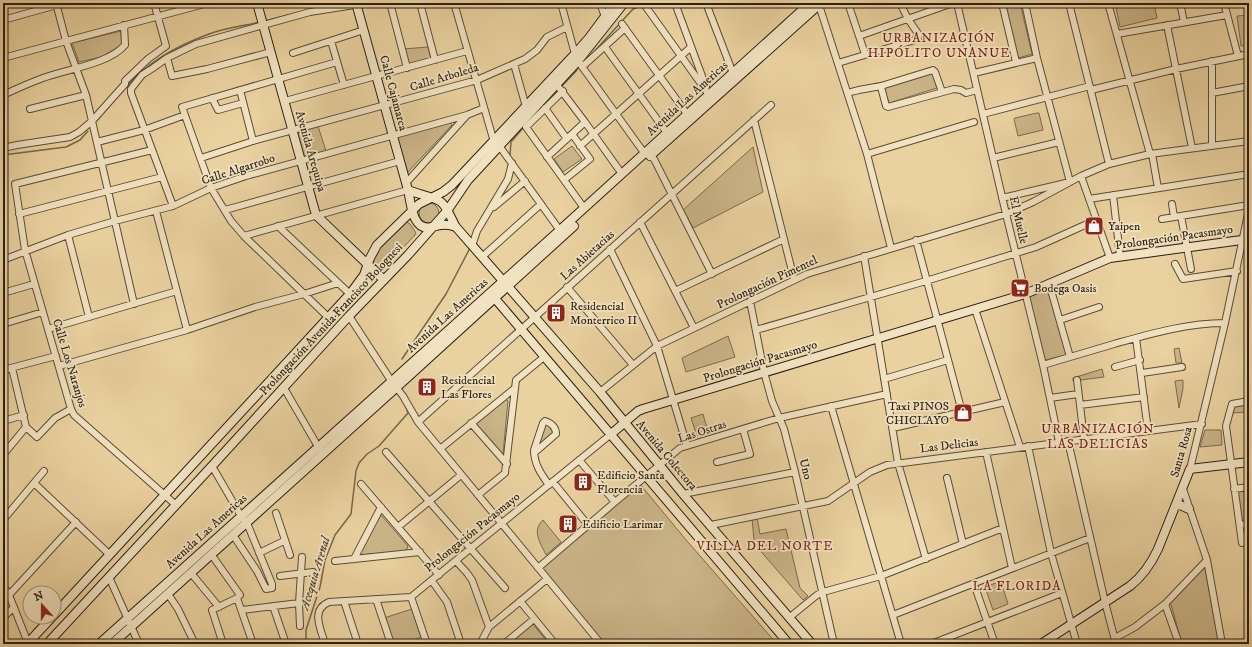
<svg xmlns="http://www.w3.org/2000/svg" width="1252" height="647" font-family="'IM FELL DW Pica',serif">
<rect width="100%" height="100%" fill="#ead2a0"/>
<filter id="stains"><feTurbulence type="fractalNoise" baseFrequency=".005" numOctaves="4"/><feColorMatrix values="0 0 0 0 .2 0 0 0 0 .09 0 0 0 0 .02 0 0 0 .5 -.17"/></filter>
<radialGradient id="worn" r=".72"><stop offset=".6" stop-color="#630" stop-opacity="0"/><stop offset="1" stop-color="#630" stop-opacity=".3"/></radialGradient>
<path fill="#cab488" stroke="#7a6a4d" d="M1004,3H1020L1032,54L1018,58Z
M1115,3H1154L1157,18L1120,27Z
M1249,15V45L1241,46L1237,16Z
M121,31L122,45L101,57L79,62L72,43Z
M428,47L431,58L408,65L403,49Z
M933,73L937,88L889,103L884,88Z
M1037,113H1039L1043,130L1018,136L1014,119L1015,118Z
M451,122L452,125L407,173L397,137Z
M318,126L326,151L302,157L295,134Z
M572,146L582,159L563,172L554,159Z
M753,147L763,192L693,228L683,210Z
M419 213a10 10 0 1 1 20 0a10 10 0 1 1-20 0Z
M406,221L410,224L416,233L415,235L387,265L381,267L375,265L372,258L374,254Z
M1046,290H1048L1066,352L1065,355L1046,360L1044,359L1029,297Z
M728,336L735,357L686,372L682,358Z
M1179,348L1182,363H1176L1174,349Z
M1102,369L1104,377L1073,381V378Z
M1183,380V388L1179,408L1175,381Z
M505,399L508,401L503,454H502L475,424Z
M1246,405V412L1233,413L1234,407Z
M703,414L708,432L697,436L691,418Z
M546,424L550,425L555,433L538,448L543,426Z
M1205,430H1221L1222,445L1200,447Z
M639,483L687,541L777,644H604L540,568Z
M1249,490V521L1242,522L1237,492Z
M380,514L408,546L406,551L360,555L359,553Z
M757,517L760,534L786,529L800,588L808,596L803,600L758,548L754,540L752,518Z
M543,520L561,542L546,555C541,544 531,531 543,520Z
M1203,568H1205L1219,643L1215,644H1182L1170,601Z
M1001,581L1008,604L993,610L985,587Z
M412,609L421,637L402,644H393L384,618Z
M533,624L549,644H509L510,642Z"/>
<g fill="none" stroke-linecap="round" stroke-linejoin="round">
<path stroke="#77664a" stroke-width="1.5" d="M314,8L345,3
M265,21L296,13
M592,54L633,9L649,3
M127,86C148,62 179,45 209,34C225,28 243,26 260,22
M562,86L577,70
M535,114L558,91
M94,124L115,99
M3,155L66,147L80,140L88,131
M510,155L511,142L523,128
M402,359L446,294L470,248
M306,644V630L320,587L325,560L335,535L351,514L356,471L359,463L367,454L379,446L408,413L405,404"/>
<g stroke="#5b4c36" stroke-width="8">
<path id="street" d="M56,3L66,41L86,95L134,304
M390,3L407,68
M420,3L435,60
M454,3L494,142
M561,3L575,54
M600,3L605,17
M675,3L706,87
M706,3L734,76
M848,3L865,54
M957,3L1006,214L1043,365L1059,442
M1002,3L1016,62
M1069,3L1109,164
M1108,3L1150,154
M1180,3L1184,22
M1224,3L1238,56
M819,5L867,154L891,248
M646,7L709,95
M3,20L64,3
M622,24L687,114
M1167,25L1192,148
M1117,34L1227,15
M859,36L953,3
M331,41L344,85
M605,47L667,133
M293,53L364,30
M3,58L208,3
M167,58L172,76L207,69L271,52
M578,61L642,150L654,159L712,274
M1212,61V145
M838,63L918,39L919,35L908,19L900,3
M514,64L526,107
M582,67L625,28
M974,73L1037,58
M557,85L585,122L622,174
M240,90L253,141
M1091,90L1176,69L1249,54
M563,91L526,127L584,208
M851,92C861,89 870,88 881,86
M942,92L935,72L933,70L881,86V87L886,106L888,107L954,89L961,90L966,93L977,90
M1212,93L1249,86
M3,95C16,89 29,83 43,78C67,69 109,64 125,45L124,25
M212,98L218,110L243,103
M285,101L467,51
M545,108L567,139
M30,109L86,95
M983,114L1090,86
M754,120L794,279
M97,142L144,130L185,115
M580,146L691,47
M500,147L561,232
M3,148L17,145L70,137L79,132L92,121L125,84V81L148,59L166,46L154,3
M152,150L15,184L25,250L71,409L74,415L176,505
M867,154L974,122
M1152,154L1158,188
M547,157L585,122
M201,158L253,141L477,80L525,59L537,50L547,37L567,27
M993,158L1059,142
M1081,176L1110,258
M564,180L590,159L572,134
M406,183L467,115
M1113,195L1120,256
M1002,198L1070,182L1037,58L1025,3
M1089,199L1249,174
M1172,204L1174,217
M173,206L131,93V89L142,75L153,68L167,58L196,44L310,12L367,3
M494,207L525,181
M225,210L400,161
M156,211L187,330
M19,214L162,177
M1181,216L1191,269
M1162,219L1249,205
M640,222L694,328
M278,226L350,294
M68,235L89,317
M244,236L408,190
M916,240L962,412
M472,246L477,231L508,179L512,163
M610,249L657,346L687,446
M864,256L898,463L926,559
M482,257L541,204
M3,260L68,235L115,221L173,206L211,188L246,176L467,115L484,108
M1175,264L1183,279L1237,271
M1049,283L1070,357
M567,287L633,365
M675,291L784,239
M3,293L34,284
M750,301L764,372L772,401L784,429L795,472L834,644
M975,309L1020,447
M349,316L392,382L403,396L418,422L601,644
M328,317L244,236L231,221L211,188L182,107L337,62
M1060,320L1099,307
M3,324L43,312
M48,329L177,291
M756,330L926,281L1036,247L1096,220
M1136,338L1148,431
M1043,365C1066,358 1090,351 1114,344C1150,334 1187,323 1225,323
M59,366L187,330L255,307L304,294L338,283
M1115,367L1140,360
M12,368L26,427L37,437L55,418L71,409
M3,370L56,356
M1142,373L1182,367
M884,379L948,360
M1077,380L1084,439
M284,388L320,450
M600,392L657,346L807,274L1006,214L1033,202L1081,176L1109,164L1150,154L1249,141
M1050,398L1078,394
M1080,405L1144,397
M831,406L901,644
M3,421L24,415
M418,422L771,105
M471,423L507,464
M893,428L1005,402
M1068,441L1105,602L1116,644
M1028,446L1051,553L1077,644
M440,449L515,388
M386,452L505,588
M986,452L1012,568
M534,453L556,434C556,427 551,423 545,421L543,423L534,450C534,464 541,474 549,485
M3,455L26,427
M579,460L615,502
M717,462L750,454L743,429
M212,466L241,516L247,523L272,584V588L266,589L257,571L233,535
M1190,469L1225,323L1249,209
M947,478L963,544
M553,482L588,525
M34,483L109,554
M361,484L439,575
M1183,489L1207,560L1222,644
M1234,489L1249,487
M683,494L795,472
M478,495L505,473L516,380L544,357
M276,513L290,555
M3,520L44,471
M711,525L828,501L870,472L887,465L1202,424
M1240,525L1249,524
M398,527L461,475
M1242,543L1226,426L1232,404L1249,401
M259,553L284,541
M211,554L240,595L237,598L212,610L223,644
M354,559L381,507
M335,561L420,552
M456,561L467,573L472,580L489,627
M538,568L615,502L680,448L779,418L887,394
M191,573L219,607
M280,576L313,572
M109,577L139,644
M432,581L447,602L461,644
M974,584L995,644
M3,585L9,595L28,643
M168,594L178,609L195,644
M9,595L76,522
M411,597L427,644
M237,598L253,644
M376,599L391,644
M344,601L358,644
M520,601L555,644
M1165,604L1179,644
M273,606L286,644
M242,610L299,603
M893,615L1090,538
M790,617L817,595L823,592L881,576L1003,528
M3,618L14,607
M300,626L299,603L302,557
M1115,638L1135,627L1165,604L1207,560
M174,644L176,643
M325,644C321,629 310,610 329,602L411,597L610,435
M480,644L489,627L547,579
M504,644L534,619
M931,644L1062,593"/>
</g>
<g stroke="#2b1f12" stroke-width="10">
<path id="secondary" d="M257,3L316,215L384,280
M356,3L408,190C411,202 412,232 431,227C441,225 446,223 456,227
M650,156L821,3
M408,190C417,194 435,197 441,202C448,208 451,219 456,227L600,392L683,494L812,644
M492,295L789,644
M610,435L638,411L643,409L1025,294L1110,258L1249,239
M1176,506L1180,505L1189,509
M54,615L350,294L364,275L370,258L377,245L419,204L443,192L452,185L575,54L589,38L615,3
M27,644L52,617
M47,644L212,466L349,316L408,255L447,211L468,180L578,61L624,3
M99,644L560,230L810,3
M112,644L397,387L574,226
M1041,644L1130,586C1143,576 1151,564 1158,549L1190,469L1249,462"/>
</g>
<use href="#street" stroke="#f1e2c1" stroke-width="6"/>
<use href="#secondary" stroke="#f1e2c1" stroke-width="8"/>
</g>
<defs>
<g id="shop-square" transform="scale(1)"><rect x="-9" y="-9" width="18" height="18" rx="4" fill="#8f2418" stroke="#f1e2c1"/><path d="M-5-2.5h2.3a2.7 3.5 0 0 1 5.4 0H5L5.5 6h-11ZM-1.5-2.5h3a1.5 2.3 0 0 0-3 0Z" fill="#fff"/></g>
<g id="supermarket-square" transform="scale(1)"><rect x="-9" y="-9" width="18" height="18" rx="4" fill="#8f2418" stroke="#f1e2c1"/><path d="M-6-5.5h2.5l.6 2H6L4.5 2H-2.5L-4.4-4H-6ZM-1.5 3.2a1.3 1.3 0 1 0 .1 0ZM3 3.2a1.3 1.3 0 1 0 .1 0Z" fill="#fff"/></g>
<g id="building-square" transform="scale(1)"><rect x="-9" y="-9" width="18" height="18" rx="4" fill="#8f2418" stroke="#f1e2c1"/><path d="M-4-6H4V6H1V3H-1V6H-4ZM-2.5-4.3h1.7v1.8h-1.7ZM.8-4.3h1.7v1.8H.8ZM-2.5-1h1.7V.8h-1.7ZM.8-1h1.7V.8H.8Z" fill="#fff"/></g>
</defs>
<g fill-rule="evenodd">
<use href="#shop-square" x="1094" y="226"/>
<use href="#supermarket-square" x="1020" y="288"/>
<use href="#building-square" x="556" y="313"/>
<use href="#building-square" x="427" y="387"/>
<use href="#shop-square" x="963" y="413"/>
<use href="#building-square" x="583" y="482"/>
<use href="#building-square" x="568" y="524"/>
</g>
<g text-anchor="middle" stroke-width="3.5" stroke-linejoin="round" paint-order="stroke">
<g font-size="12" fill="#2b1f12" stroke="#f1e2c1">
<text transform="translate(444 77) rotate(-17)" y="4">Calle Arboleda</text>
<text transform="translate(394 93) rotate(75)" y="4">Calle Cajamarca</text>
<text transform="translate(687 98) rotate(-42)" y="4">Avenida Las Americas</text>
<text transform="translate(311 151) rotate(74)" y="4">Avenida Arequipa</text>
<text transform="translate(238 169) rotate(-18)" y="4">Calle Algarrobo</text>
<text transform="translate(1019 220) rotate(77)" y="4">El Muelle</text>
<text transform="translate(1174 237) rotate(-8)" y="4">Prolongación Pacasmayo</text>
<text transform="translate(587 255) rotate(-42)" y="4">Las Abietacias</text>
<text transform="translate(767 282) rotate(-25)" y="4">Prolongación Pimentel</text>
<text transform="translate(447 315) rotate(-42)" y="4">Avenida Las Americas</text>
<text transform="translate(331 319) rotate(-47)" y="4">Prolongación Avenida Francisco Bolognesi</text>
<text transform="translate(760 361) rotate(-17)" y="4">Prolongación Pacasmayo</text>
<text transform="translate(70 363) rotate(73)" y="4">Calle Los Naranjos</text>
<text transform="translate(702 431) rotate(-18)" y="4">Las Ostras</text>
<text transform="translate(949 445) rotate(-7)" y="4">Las Delicias</text>
<text transform="translate(1181 452) rotate(-74)" y="4">Santa Rosa</text>
<text transform="translate(667 455) rotate(50)" y="4">Avenida Colectora</text>
<text transform="translate(806 469) rotate(76)" y="4">Uno</text>
<text transform="translate(206 531) rotate(-42)" y="4">Avenida Las Americas</text>
<text transform="translate(472 532) rotate(-39)" y="4">Prolongación Pacasmayo</text>
</g>
<g font-size="12" fill="#2b1f12" stroke="#f1e2c1" text-anchor="start">
<text x="1108" y="230">Yaipen</text>
<text x="1034" y="292">Bodega Oasis</text>
<text x="570" y="310">Residencial<tspan x="570" dy="14">Monterrico II</tspan></text>
<text x="441" y="384">Residencial<tspan x="441" dy="14">Las Flores</tspan></text>
<text x="949" y="410" text-anchor="end">Taxi PINOS<tspan x="949" dy="14">CHICLAYO</tspan></text>
<text x="597" y="479">Edificio Santa<tspan x="597" dy="14">Florencia</tspan></text>
<text x="582" y="528">Edificio Larimar</text>
</g>
<g font-size="13" letter-spacing="1" fill="#7a1f14" stroke="#f1e2c1">
<text x="939" y="42">URBANIZACIÓN<tspan x="939" dy="15">HIPÓLITO UNANUE</tspan></text>
<text x="1098" y="433">URBANIZACIÓN<tspan x="1098" dy="15">LAS DELICIAS</tspan></text>
<text x="765" y="550">VILLA DEL NORTE</text>
<text x="1017" y="590">LA FLORIDA</text>
</g>
<g font-size="13" font-style="italic" fill="#574833" stroke="#f1e2c1">
<text transform="translate(314 573) rotate(-73)" y="5">Acequia Arenal</text>
</g>
</g>
<rect width="1252" height="647" fill="none" stroke="#ead2a0" stroke-width="16"/>
<rect x="4" y="4" width="1244" height="639" fill="none" stroke="#2b1f12" stroke-width="2"/>
<rect x="8" y="8" width="1236" height="631" fill="none" stroke="#2b1f12"/>
<g transform="translate(42 605) rotate(339)"><circle r="19" fill="#f1e2c1" stroke="#a2947b"/>
<path d="M0-3L7 15L0 10L-7 15Z" fill="#8f2418"/>
<text y="-6" font-size="11" font-weight="bold" text-anchor="middle" fill="#2b1f12">N</text>
</g>
<rect width="100%" height="100%" filter="url(#stains)"/>
<rect width="100%" height="100%" fill="url(#worn)"/>
</svg>
